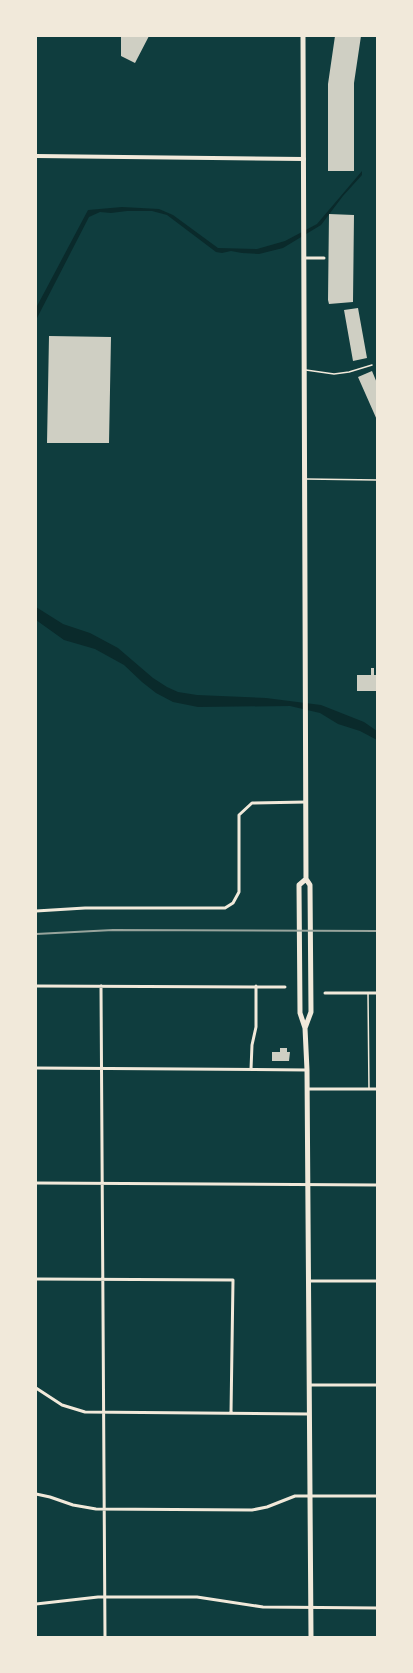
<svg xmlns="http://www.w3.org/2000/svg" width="413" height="1673" font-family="Signika,sans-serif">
<rect width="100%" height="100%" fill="#0f3d3e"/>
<path fill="#0a2a2b" d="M362,171V175L343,196L321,225L283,248L259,254L242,253L231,251L222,253L216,252L167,215L152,211H127L111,213L100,212L89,217L36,320V308L88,210L122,207L159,209L173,215L218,248L257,249L285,241L317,224Z
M36,607L63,624L90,633L118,648L153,678L167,687L178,692L197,695L266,698L321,705L364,722L377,731V740L360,731L338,724L320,713L290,706L198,707L173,702L156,693L142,682L124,665L95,649L64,640L36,620Z"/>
<path fill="#cfcfc3" d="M121,36H149L135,63L121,56Z
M335,36H361L354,83V171H328V84Z
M329,214L354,215L353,302L329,304L328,300Z
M358,308L367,358L353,361L344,310Z
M49,336L111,337L109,443H47Z
M372,371L377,383V420L358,377Z
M371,668H374V675H377V691H357V675H371Z
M280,1048H287V1052H290L289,1061H272V1052H280Z"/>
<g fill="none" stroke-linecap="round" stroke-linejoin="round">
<path stroke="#f1e9da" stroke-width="1.5" d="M306,370L334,374L349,372L372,365
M306,479L377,480
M368,993L369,1089"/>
<path stroke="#f1e9da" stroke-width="3" d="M304,258H324
M36,911L85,908H225L233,903L239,892V815L252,803L306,802
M36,986L285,987
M101,986L105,1637
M325,993H377
M36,1068L307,1070
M251,1069L252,1045L256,1027V986
M307,1089H377
M36,1183L377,1185
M36,1279L233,1280L231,1413
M309,1281H377
M309,1385H377
M36,1388L62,1405L85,1412L309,1414
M36,1494L50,1497L73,1505L96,1509L252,1510L267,1507L295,1496H377
M36,1604L98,1597H197L263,1607L377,1608"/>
<path stroke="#f1e9da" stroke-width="4" d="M36,156L304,159"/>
<path stroke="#f1e9da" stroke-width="5" d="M303,36L306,879L310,885L311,1012L305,1028
M306,879L299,885L300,1013L305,1028L307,1070L311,1637"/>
<path stroke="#97a49c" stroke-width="2" d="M36,934L113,930L377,931"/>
</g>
<rect width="413" height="1673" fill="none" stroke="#f1e9da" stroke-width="74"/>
</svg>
